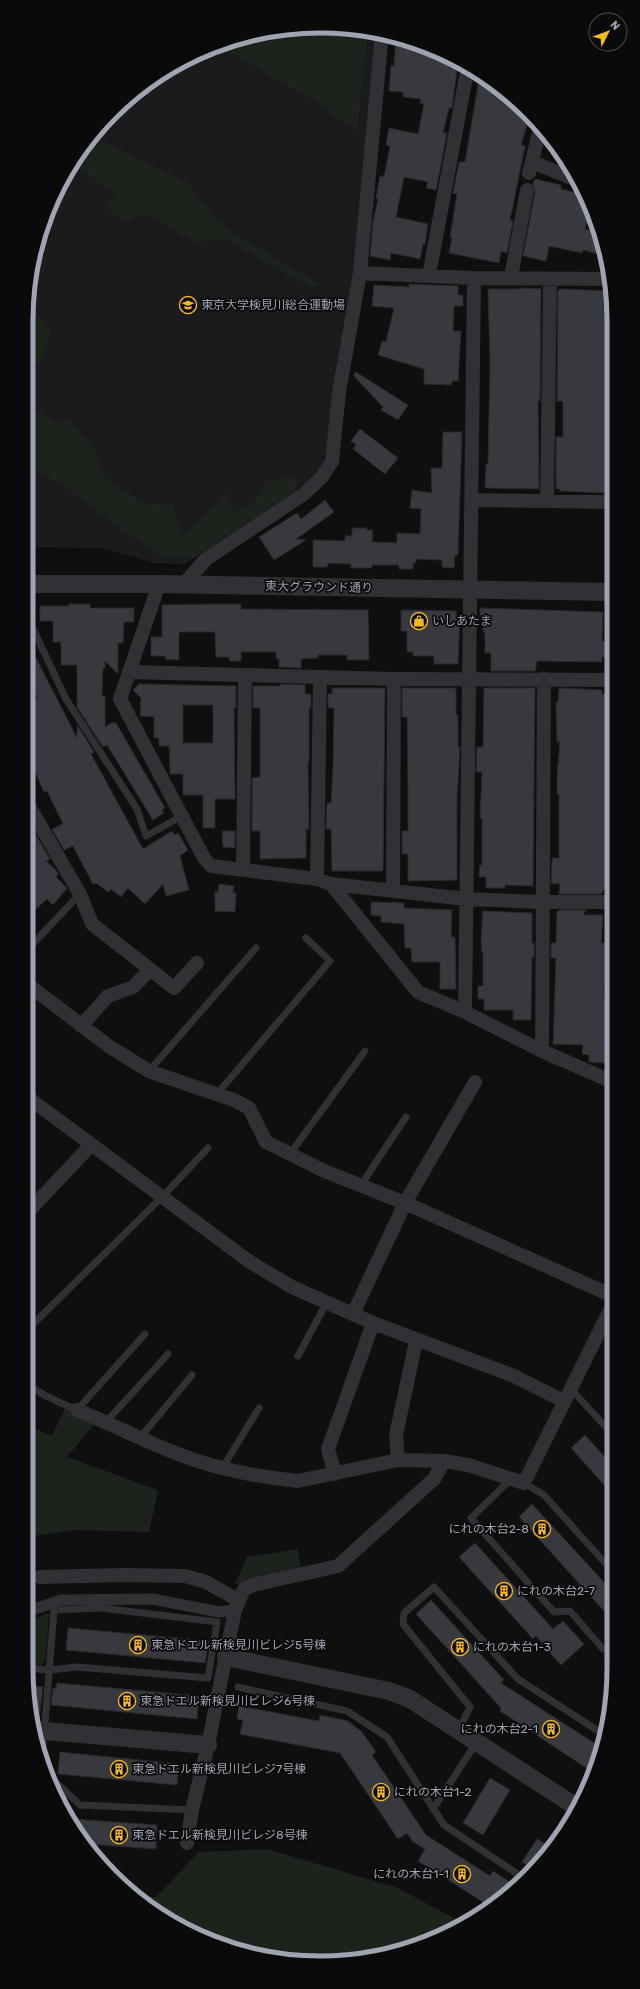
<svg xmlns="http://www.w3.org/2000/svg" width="640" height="1989" font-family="Rubik,'Noto Sans JP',sans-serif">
<rect width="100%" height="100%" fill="#0f0f10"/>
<path fill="#1b1b1d" d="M320,26L376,32L362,205L351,290L339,351L326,453L319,470L310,480L292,494L185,564L154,563L101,548L26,547V320L32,262L48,207L76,156L112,112L157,75L208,48L263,32Z"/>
<path fill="#1b231c" d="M292,29L363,38L360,30L368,31L357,132L313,100L217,45L263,32Z
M93,136L188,183L215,217L235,234L320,285L311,288L227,240L194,242L144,213L127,223L105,207L114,196L73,161Z
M28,303L51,329L39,365L26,361Z
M26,406L58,422L68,417L97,453L105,477L146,505L173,504L182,536L226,491L236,512L256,500L267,480L295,477L296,490L194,558L162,557L122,531L67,488L26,466Z
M65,1408L96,1422L67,1457L158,1490L149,1532L73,1530L26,1537V1425L52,1436Z
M298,1549L301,1570L235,1584L247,1557Z
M49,1613L46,1660L41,1665L26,1664V1622Z
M267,1849L398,1888L463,1923L396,1953L339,1962L282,1961L190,1933L141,1902L133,1895L156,1897L199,1852Z"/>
<path fill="#38393e" stroke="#29292c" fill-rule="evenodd" d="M396,39L458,62L452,108H449L443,133H447L436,190L426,188L428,182L404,177L396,217L428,224L425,245L423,244L420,259L391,253L390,260L370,256L373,222L378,199L376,198L380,176L384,177L390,146L386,145L389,128L418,134L424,104L420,103L421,99L403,97V92L389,91L391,66H394Z
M479,79L487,81L530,115L521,145L525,146L510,220L513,221L507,253L501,251L499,263L449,253L452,237H450L457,194L453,193L459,162H465Z
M535,179L561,185V189L585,195L590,209L585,229L597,233L603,255L583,250L582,253L549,246L546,261L523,256L535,192L533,184Z
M409,284L458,286V295H463V306H454L453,331H461L458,381H452L451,385L424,384V369L378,355L382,341L386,342L394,308L372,306L374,285L409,287Z
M520,288L541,289L540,401H538L539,489L485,488L486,464H488L490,364L488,289H519Z
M563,289L609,291V318H612V433L610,460H607V493L560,491V489H556V437H563V401H557L558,290Z
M356,372L408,405L398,420L381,410L383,407L353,375Z
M360,429L398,458L385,474L353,449L356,445L351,441Z
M443,432H462L458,555H455L454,568L442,567V560L416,559V563H413V569H399V565H372V568H351V564L328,563L327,567H313V540L345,541V536H352V528H367V530H373L372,542L397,543V533L420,534L421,509L410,508L412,490L432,493L431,468H442Z
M325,500L334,512L296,539L306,540L274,560L259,537L297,513L301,519Z
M69,604H90V608H134V622H124L123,643H118V674L105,661V668H103L102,696H105V727L111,723H116L165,808L162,810L164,813L153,820L107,745L103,747L77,707V665H61V642H53V621H40V606H69Z
M223,604H241V609L368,610L369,660H347V655H318V658L301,659V668L279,667V659H276V652H241V661H229V657H216L215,632H179V660L165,659V656H151V637H162V605Z
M480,608L603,612L602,641L612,642V657H602V662L537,661L535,671H491V653H485V632H483V621H480Z
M401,610L456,611V615H460L458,664H434V656H413V652H407V631H401Z
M35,656L77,738V725L94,752L91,754L143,849L172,831L174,835L178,833L188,850L180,856L189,890L166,896L163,884L145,904L128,888L121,897L111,889L108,892L96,883L93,884L73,846L64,850L52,829L63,824L47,791L44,792L40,783L26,752V704L37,698L26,675V661Z
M139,684L236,686V708H234L235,799H215V828H203V795H183V774H170L169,746H159V738H154V717L140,716L141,698L133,690ZM183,705H213V743H183Z
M280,684L305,685V694H311V708H309V762H308L309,829H306V858L260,859V831H252V778L260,777V708H253V686H280Z
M332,688H385L383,871H332L331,829H326L327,803H331L333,767L334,708H328V694H332Z
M402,688H456V715H458V747H460L457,798V880L408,881V854H402V831H408V795L407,717H402Z
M484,688H535L533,886L505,885V888H486V877H479L480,865H482V818H480L482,772H476L477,747H483Z
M559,688L602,690V694H608L609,802H607V829H605L607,886L601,894H559L560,884L551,883L552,858H559V794H557V776L560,742H557L556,702H558Z
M33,830L50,859L46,861L56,870L58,874L56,877L67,888L53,905L47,899L26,918V834Z
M222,831H235V848L223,847Z
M219,884L234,886L233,893H236L235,912L215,911V891L218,892Z
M371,902L404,903V908L452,910L451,937H455L456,989H440V962H412L411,948H405L404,924L381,922V916L371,915Z
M559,910H586L583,915H603L601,943H605L604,1000H607L605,1063L589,1062V1055L582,1054L583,1045L553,1044L556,958H551V943H556L557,912Z
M483,911L532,913V943H534V957H532L531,1020H513V1010H484V999H478V986H483V952H482L481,938Z
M585,1435L614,1467V1496L571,1448Z
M532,1504L614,1593V1622L519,1517Z
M475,1543L553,1629L563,1621L584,1644L561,1665L536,1636L533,1639L459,1557Z
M431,1600L504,1680L501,1683L602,1748L598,1761L591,1771L500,1711L501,1708L416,1614Z
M68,1628L209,1641L205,1663L66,1650Z
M57,1683L199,1696L197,1719L51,1705L53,1688H56Z
M28,1685L43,1687L39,1720H31Z
M239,1706L319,1721L320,1715L348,1721L362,1732L376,1752L372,1755L426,1835L490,1876L493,1871L516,1886L491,1907L418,1861L425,1849L413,1842L407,1833L398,1839L340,1753L240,1734L243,1720L237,1719Z
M60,1752L179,1764L177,1785L58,1774Z
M490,1778L510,1790L483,1835L463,1823Z
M72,1819L157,1825L156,1849L87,1844Z
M537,1839L552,1848L534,1870L522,1862Z"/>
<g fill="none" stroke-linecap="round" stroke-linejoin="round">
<path stroke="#303035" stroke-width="7" d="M26,614L66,699L137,809L146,836L182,816
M26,821L34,814
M26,951L80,894
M149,1071L256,948
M217,1094L330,961L306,938
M290,1154L365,1051
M361,1185L406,1117
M606,1319L613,1326
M26,1331L162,1197L208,1148
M298,1356L327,1302
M26,1378C31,1393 63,1403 77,1410L145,1334
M571,1389L614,1436
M106,1422L168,1354
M140,1438L192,1375
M223,1467L259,1408
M512,1478L471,1518L554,1612L570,1611L603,1649
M524,1483L544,1495L614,1573
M26,1668L49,1670L77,1667L208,1678L217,1622L102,1608L54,1610L42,1760
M238,1687L347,1711L387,1737L444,1825L525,1879
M459,1730L470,1707L403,1624L404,1613L434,1587L518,1679L606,1736
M46,1773L80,1805L192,1810
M433,1809L476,1743"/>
<path stroke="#303035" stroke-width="11" d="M26,1612L61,1600L153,1599L219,1612L235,1610"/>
<path stroke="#303035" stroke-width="14" d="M532,162L577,180
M529,173L540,129
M360,273L474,278L611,279
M429,275L468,66
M511,277L527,190
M472,500L612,502
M547,501L550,279
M159,584L120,699L204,858L211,866L317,879L331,884L466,899L542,902H613
M183,585L206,559L304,494L322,477L332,461L339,392L360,273L382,33
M129,672L394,679L612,680
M26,801L80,894L92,924L174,988L197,963
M243,869L245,675
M317,879L320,677
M331,884L418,992L465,1012L542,1051L613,1082V1080
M393,890L394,679
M26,983L110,1047L149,1071L234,1100L249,1108L266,1142L322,1170L405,1203L613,1296
M465,1012L474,278
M81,1026L108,996L133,987L150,970
M542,1051L544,679
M26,1096L250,1262L292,1287L373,1323L514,1376L564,1401
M26,1214L91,1145
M353,1314L405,1203L475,1082
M77,1410C111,1424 144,1441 178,1454C216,1469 258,1477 298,1481L398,1460L444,1461L468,1465L524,1483L613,1304
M398,1460L396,1435L416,1341
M335,1474L328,1449L373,1323
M40,1577L124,1575L185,1576L206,1582L238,1600
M187,1843L192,1810L208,1745L235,1610L244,1589L253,1585L338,1566L434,1479L444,1461"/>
<path stroke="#303035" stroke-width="18" d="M26,584H159L612,592
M226,1657L389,1691L410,1699L578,1808
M33,1730L208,1745"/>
</g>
<defs>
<g id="university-ring" transform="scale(0.9)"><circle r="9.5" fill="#0a0a0b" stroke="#f7ba20" stroke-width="1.5"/><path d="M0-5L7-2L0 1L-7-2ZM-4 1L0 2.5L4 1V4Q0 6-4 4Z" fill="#f7ba20"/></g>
<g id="shop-ring" transform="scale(0.9)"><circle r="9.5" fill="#0a0a0b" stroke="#f7ba20" stroke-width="1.5"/><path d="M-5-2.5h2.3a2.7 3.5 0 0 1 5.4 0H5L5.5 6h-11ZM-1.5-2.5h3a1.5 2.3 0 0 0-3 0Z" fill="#f7ba20"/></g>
<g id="building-ring" transform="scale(0.9)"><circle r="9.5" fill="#0a0a0b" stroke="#f7ba20" stroke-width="1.5"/><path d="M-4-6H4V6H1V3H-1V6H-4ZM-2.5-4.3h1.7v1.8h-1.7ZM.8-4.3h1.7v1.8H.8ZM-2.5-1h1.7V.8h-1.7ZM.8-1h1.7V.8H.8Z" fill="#f7ba20"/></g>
</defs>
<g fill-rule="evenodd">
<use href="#university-ring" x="188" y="305"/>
<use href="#shop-ring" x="419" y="621"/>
<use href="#building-ring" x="542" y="1529"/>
<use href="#building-ring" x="504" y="1591"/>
<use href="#building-ring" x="138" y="1645"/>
<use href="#building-ring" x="460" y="1647"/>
<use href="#building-ring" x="127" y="1701"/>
<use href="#building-ring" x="551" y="1729"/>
<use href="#building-ring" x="119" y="1769"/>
<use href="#building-ring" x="381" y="1792"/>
<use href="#building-ring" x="119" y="1835"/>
<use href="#building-ring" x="462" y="1874"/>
</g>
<g text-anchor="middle" stroke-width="3.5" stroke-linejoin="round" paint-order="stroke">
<g font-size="12" fill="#9fa4b2" stroke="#0a0a0b" text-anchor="start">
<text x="201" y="309">東京大学検見川総合運動場</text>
<text x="432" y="625">いしあたま</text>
<text x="529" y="1533" text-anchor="end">にれの木台2-8</text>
<text x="517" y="1595">にれの木台2-7</text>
<text x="151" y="1649">東急ドエル新検見川ビレジ5号棟</text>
<text x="473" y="1651">にれの木台1-3</text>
<text x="140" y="1705">東急ドエル新検見川ビレジ6号棟</text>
<text x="538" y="1733" text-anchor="end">にれの木台2-1</text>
<text x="132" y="1773">東急ドエル新検見川ビレジ7号棟</text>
<text x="394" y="1796">にれの木台1-2</text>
<text x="132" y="1839">東急ドエル新検見川ビレジ8号棟</text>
<text x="449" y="1878" text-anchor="end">にれの木台1-1</text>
</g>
<g font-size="12" fill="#9fa4b2" stroke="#0a0a0b">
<text transform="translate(319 587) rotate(1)" y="4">東大グラウンド通り</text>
</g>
</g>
<path d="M0 0H640V1989H0ZM320 33H320A287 287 0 0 1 607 320V1669A287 287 0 0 1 320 1956H320A287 287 0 0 1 33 1669V320A287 287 0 0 1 320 33Z" fill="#0a0a0b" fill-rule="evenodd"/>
<path fill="none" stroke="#9fa4b2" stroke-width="5" d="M320 33H320A287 287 0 0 1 607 320V1669A287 287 0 0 1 320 1956H320A287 287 0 0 1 33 1669V320A287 287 0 0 1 320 33Z"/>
<g transform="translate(608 32) rotate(48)"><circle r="19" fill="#0a0a0b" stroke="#46484e"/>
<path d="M0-3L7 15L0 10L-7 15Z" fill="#f7ba20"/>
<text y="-6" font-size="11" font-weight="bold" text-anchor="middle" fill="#9fa4b2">N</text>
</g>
</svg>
